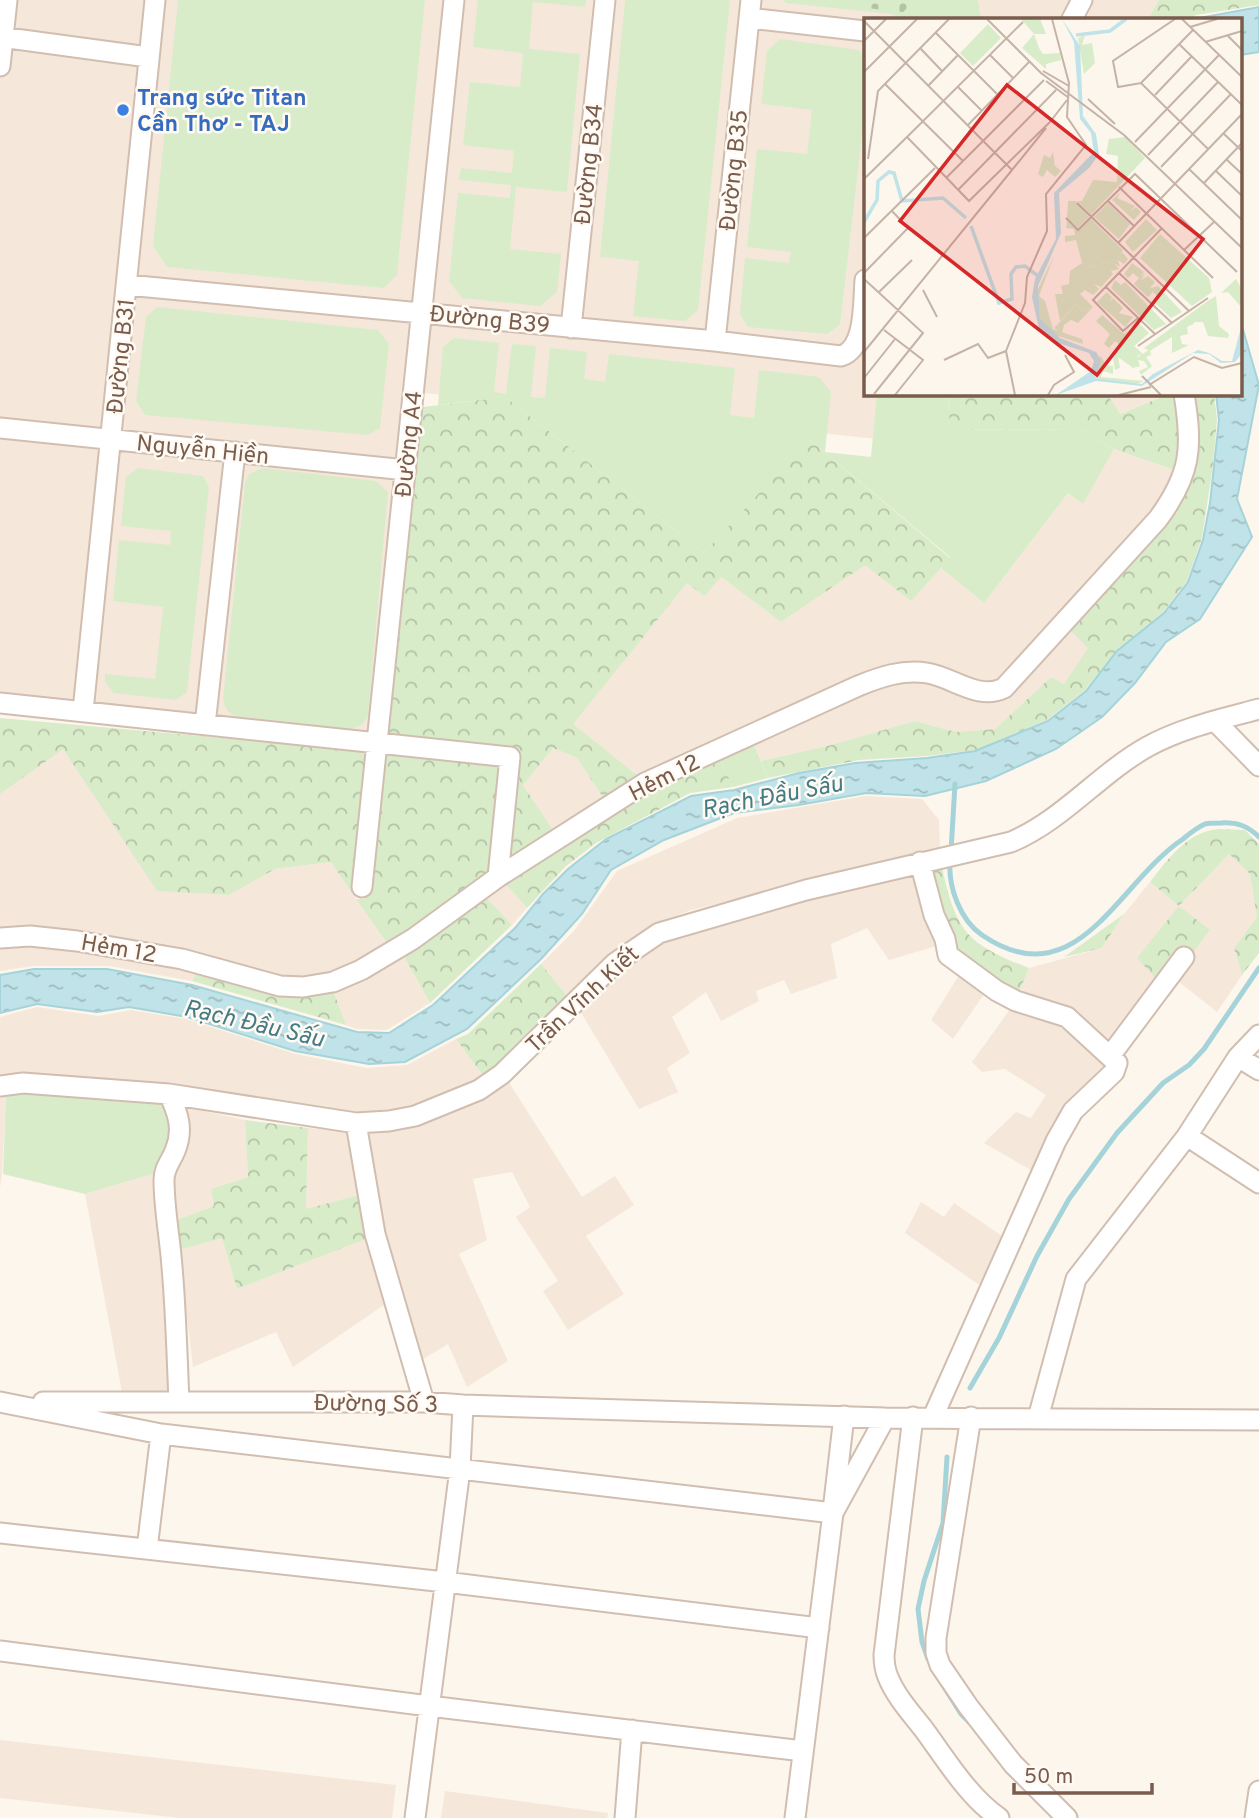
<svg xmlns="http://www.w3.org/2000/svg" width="1259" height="1818" font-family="Overpass,sans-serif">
<defs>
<pattern id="forest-crowns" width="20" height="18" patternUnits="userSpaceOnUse" patternTransform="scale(1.75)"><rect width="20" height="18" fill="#d8ecc9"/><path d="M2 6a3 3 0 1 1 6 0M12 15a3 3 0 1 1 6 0" fill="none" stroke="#b4c2a5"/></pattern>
<pattern id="cemetery-stones" width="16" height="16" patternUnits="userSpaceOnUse" patternTransform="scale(1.75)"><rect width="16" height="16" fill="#d8ecc9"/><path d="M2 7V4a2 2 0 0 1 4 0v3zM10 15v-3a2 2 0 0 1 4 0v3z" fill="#b4c2a5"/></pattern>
<pattern id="water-ripples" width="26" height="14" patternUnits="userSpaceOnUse" patternTransform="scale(1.75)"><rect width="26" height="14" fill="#bfe3e8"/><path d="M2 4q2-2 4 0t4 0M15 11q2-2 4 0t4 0" fill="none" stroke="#a0bbbe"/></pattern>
</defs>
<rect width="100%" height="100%" fill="#fdf6ec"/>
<path fill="#f5e8da" d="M0,0H975L973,19H865V394H932L927,444L424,393L384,753L0,714Z
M978,0H1075L1065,19H981Z
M1088,0H1159L1148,19H1077Z
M1107,394H1169L1119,414Z
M1114,449L1180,472L1167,500L992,689L928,669L642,779L572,724L687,583L721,577L781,622L865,564L910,600L941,568L984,603L1068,493L1083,503Z
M1066,626L1089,648L1064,684L1051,677L995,729L956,732L915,721L831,745L761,761L751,738L908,674L984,696Z
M63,748L157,890L228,895L275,869L331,862L389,946L355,966L326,976L285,980L0,931V794Z
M553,748L577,758L606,802L556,834L523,785Z
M865,796L922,799L939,820L940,850L691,910L653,925L618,947L568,997L541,964L574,931L617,871L737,818Z
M1229,854L1250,874L1257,917L1234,948L1242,975L1217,1012L1174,978L1210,930L1159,982L1110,1048L1017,997L1029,968L1102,948L1124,914L1150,882L1179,906Z
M917,870L940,945L889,960L867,928L831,944L837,978L791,994L784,980L756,991L759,1001L721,1021L706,992L672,1017L690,1053L667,1068L678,1092L639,1109L580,1011L630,962L667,940Z
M502,880L527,908L512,925L484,895Z
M30,940L199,967L192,981L109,966H33L0,971V941Z
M402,953L430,1003L387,1030L356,1029L346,1025L331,985Z
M961,972L987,990L953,1039L931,1020Z
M1013,1005L1055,1015L1112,1067L1036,1173L984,1143L1016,1112L1031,1118L1046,1095L1005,1069L982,1072L972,1062Z
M37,1007L99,1016L131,1010L186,1019L296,1054L366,1068L407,1065L456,1039L484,1077L432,1100L392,1112L361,1115L171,1084L23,1074L0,1075V1017Z
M508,1081L582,1197L615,1176L634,1205L586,1236L624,1294L568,1330L543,1291L558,1281L516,1217L530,1207L512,1172L473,1179L487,1240L459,1254L508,1361L467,1387L448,1344L420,1361L381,1235L365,1132L409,1128L485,1098Z
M6,1095L2,1174L0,1188V1097Z
M186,1107L245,1120L248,1177L212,1189L214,1206L176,1220L171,1178L187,1133Z
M308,1128L353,1132L363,1194L306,1210Z
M159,1172L186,1396L125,1408L85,1194Z
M921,1202L944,1217L954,1203L1005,1238L982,1287L905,1233Z
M222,1237L237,1289L371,1237L390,1301L293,1367L276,1332L193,1367L179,1250Z
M0,1740L396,1785L392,1818H180L0,1798Z
M445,1791L608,1813L607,1818H441Z"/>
<path fill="#d8ecc9" d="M178,0H425L397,275L384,288L167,267L153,246Z
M478,0H586L585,7L533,2L529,49L580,54L567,192L516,187L510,249L561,254L557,292L540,306L462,298L449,281L458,193L510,198L511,185L459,180L461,168L512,173L514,151L463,145L470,82L520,87L523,53L473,47Z
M625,0H730L698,310L685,321L633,316L639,261L600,257Z
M783,0H978L981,19H901L891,14L786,3Z
M780,39L859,50L865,58V109L840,325L827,334L748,327L740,314L745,258L789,263L791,252L747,247L757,149L807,154L812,110L761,104L767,51Z
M157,307L378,330L389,344L380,428L367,435L145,415L136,401L146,317Z
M454,338L499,343L494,392L506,394L512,344L536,346L531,397L545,398L550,348L587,352L584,379L605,382L609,354L735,368L730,415L754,418L759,370L819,377L831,392L825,452L871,457L877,394H948L950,430L1080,429L1114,449L1083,504L1068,493L984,603L941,568L950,557L810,440L704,553L505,397L438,405L443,347Z
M138,468L203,476L209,487L187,692L176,700L113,693L105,681V674L155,679L163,607L113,601L119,540L170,545L171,531L121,526L126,477Z
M263,468L376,481L388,492L368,716C364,724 359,727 351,729L236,716C227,713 225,708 223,699L245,483L249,474Z
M751,738L768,778L733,787L717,754Z
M35,1093L168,1100L173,1133L159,1172L85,1194L3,1174L6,1095Z"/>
<path fill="url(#forest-crowns)" d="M1159,0H1259V5L1196,15L1190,19H1148Z
M948,394H1107L1120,414L1169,394H1176L1184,428L1180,472L1114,449L1080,429L950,430Z
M1189,394H1214L1217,419L1213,465L1202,538L1187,581L1163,612L1116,652L1085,690L1047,720L976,750L927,756L859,760L768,778L761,761L831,745L915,721L956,732L995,729L1051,677L1064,684L1088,648L1066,626L1174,503Z
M505,397L704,553L809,439L950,558L911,601L865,565L781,622L721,577L704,596L687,583L573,724L642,779L606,802L577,758L553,748L523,785L556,834L508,865L519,750L388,735L423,407Z
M0,718L368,751L352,893L331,862L275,869L229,895L157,891L63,749L0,794Z
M384,753L502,763L490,873L389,946L356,899H365Z
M717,754L733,787L690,793L596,843L565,867L527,908L502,880L584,827Z
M1219,829L1245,830L1259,844V953L1242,975L1234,948L1257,917L1250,874L1229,854L1179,906L1210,930L1192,954L1159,982L1137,958L1179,906L1150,882C1168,859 1188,831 1219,829Z
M942,867C956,932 967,944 1029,968L1017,997L952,953L926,868Z
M484,895L512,925L430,1003L402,953Z
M1124,914L1102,948L1064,957Z
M541,964L568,997L484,1077L456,1039L468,1034Z
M199,967L331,985L346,1025L192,981Z
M245,1120L308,1128L306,1209L363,1194L371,1237L237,1289L222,1238L179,1250L176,1220L214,1206L211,1189L248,1177Z"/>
<path fill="url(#cemetery-stones)" d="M858,0H915L903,12L857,7Z"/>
<path fill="url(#water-ripples)" stroke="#a5d3da" stroke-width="2" d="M1259,7V52L1240,55V19H1194Z
M1240,319L1259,385L1237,499L1252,537L1200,619L1166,642L1135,683L1102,717L1056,749L986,781L925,796L866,793L799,805L734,813L664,840L611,870L582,914L541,959L467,1029L405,1062L369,1064L295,1051L187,1017L129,1007L97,1012L37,1004L0,1013V975L34,969H107L192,985L357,1032L389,1033L433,1005L516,927L543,894L568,869L606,839L691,796L734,790L799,773L855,763L927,758L975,751L1048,721L1086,691L1117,651L1164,613L1188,582L1203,540L1210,503L1219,420L1216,394H1240Z"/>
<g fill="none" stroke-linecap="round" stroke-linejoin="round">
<path stroke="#a5d3da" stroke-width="5" d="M951,851L955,784
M950,860C948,887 960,920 982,935C1077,1000 1118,882 1183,839C1189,834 1198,827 1205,824C1209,823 1216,823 1221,823C1237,822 1248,826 1259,837
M970,1388L999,1338L1037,1256L1069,1199L1117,1133L1163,1083L1189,1065L1204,1049L1259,968
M928,1659L922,1642L918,1609L924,1581L943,1523L947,1457
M932,1668L961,1714L970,1723"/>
<g stroke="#d1beb0" stroke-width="23">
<path id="minor" d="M749,18L865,31
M1072,19L1082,0
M0,37L148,57
M0,66L7,0
M127,285L715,341L841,356C866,348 863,303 865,280
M571,328L605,0
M715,341L751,0
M0,428L406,470
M0,703L510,757L498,877
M83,711L155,0
M1215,721L1259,766
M205,725L235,452
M920,862L934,915L945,939L948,955L997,991L1016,1001L1067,1017L1117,1063L1114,1072L1073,1111L1056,1141L933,1417
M362,887L454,0
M0,938L30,936L77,941L182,959L280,986L303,987L333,982L361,970L413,939L498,877L645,783L858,686C880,677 903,669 927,673C953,677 978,701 1004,688L1158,519C1191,474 1193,448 1184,394
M1110,1056L1184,957
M1238,1057L1259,1070
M0,1086L23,1083L169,1094L356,1123L389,1121L415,1116L479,1090L502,1074L615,963L659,933L806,890L1011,842C1063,820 1099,774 1147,747C1181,728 1222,719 1259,709
M169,1094C178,1113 184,1130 175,1151C171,1161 164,1168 164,1180C164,1209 170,1238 172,1267C176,1312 177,1357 179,1402
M356,1123L375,1234L424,1402
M1187,1136L1259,1183
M0,1402L161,1434L833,1513L795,1818
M43,1402H424L463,1405L460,1469L415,1818
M463,1405L885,1418L1259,1420
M913,1417L884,1655C884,1663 885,1670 888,1677C896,1697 912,1714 925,1731C947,1761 968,1796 999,1818
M971,1417L936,1638V1653L940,1665L968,1706L1013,1764L1067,1818
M1038,1418L1076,1279L1187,1136L1238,1057L1259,1035
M834,1502L844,1416
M833,1513L885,1418
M0,1533L445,1582L819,1628
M147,1549L161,1434
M0,1651L429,1706L803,1751
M625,1818L632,1730
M1255,1818L1259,1791"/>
</g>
<use href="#minor" stroke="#fff" stroke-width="19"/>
</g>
<circle fill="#3f7fe0" stroke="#fffaf3" stroke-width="2.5" cx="123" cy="110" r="7"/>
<g text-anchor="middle" stroke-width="5" stroke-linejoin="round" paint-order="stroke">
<g font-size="23" font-weight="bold" fill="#366cbe" stroke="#fffaf3" text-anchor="start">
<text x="137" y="105">Trang sức Titan<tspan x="137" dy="26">Cần Thơ - TAJ</tspan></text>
</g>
<g font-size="23" fill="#7a5c4d" stroke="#fffaf3">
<text transform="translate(588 164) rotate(-84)" y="8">Đường B34</text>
<text transform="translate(733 170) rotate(-84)" y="8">Đường B35</text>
<text transform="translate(490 319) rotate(6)" y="8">Đường B39</text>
<text transform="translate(120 356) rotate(-84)" y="8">Đường B31</text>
<text transform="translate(408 444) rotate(-84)" y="8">Đường A4</text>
<text transform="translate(203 449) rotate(6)" y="8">Nguyễn Hiền</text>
<text transform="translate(664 777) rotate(-27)" y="8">Hẻm 12</text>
<text transform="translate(119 948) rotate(10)" y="8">Hẻm 12</text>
<text transform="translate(582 999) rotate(-43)" y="8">Trần Vĩnh Kiết</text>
<text transform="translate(376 1403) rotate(1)" y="8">Đường Số 3</text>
</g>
<g font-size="24" font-style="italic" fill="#437c86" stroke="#fffaf3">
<text transform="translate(772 796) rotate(-11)" y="8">Rạch Đầu Sấu</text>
<text transform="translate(254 1023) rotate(13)" y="8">Rạch Đầu Sấu</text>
</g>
</g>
<g transform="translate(864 18)">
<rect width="378" height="378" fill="#fdf6ec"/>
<path d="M157,1H176L182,16H170L175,30L179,36L196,35L197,42L182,46V51L158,30L170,16ZM257,174L253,180L271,188L266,193L272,189L277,194L270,202L248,182ZM244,185L266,206L255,221L230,199ZM282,201L293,212L269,234L261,224ZM296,216L345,260L348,274L328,288L276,240ZM258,234L264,241L260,246L254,242L256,249L250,245L255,251L247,253L249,256L237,269L230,266L235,271L229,277L221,272L216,276L229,289L221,293L212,287L196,303L191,276H198L220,250L253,242ZM268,245L280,254L275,259L281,255L277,262L284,258L291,264L286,270L294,268L318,294L307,300L289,283L293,278L289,274L284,279L270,266L275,260L269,255L264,260L260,256ZM372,261L378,271V290L364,274L357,275ZM251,262L257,267L261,264L302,306L290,312L247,270ZM243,274L248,279L245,284L249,280L259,290L255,295L269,299L261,309L233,284ZM345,282V292L328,306L286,333L280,330ZM238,297L260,316L275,305L285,315L270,328L279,336L270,339L251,323L245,330L240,326L246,316L232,303Z" fill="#d8ecc9"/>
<path d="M124,6L137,20L109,48L96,35ZM221,17L218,27L228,25L231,45L220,56L214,20ZM262,119L281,140L227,197L213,183H218L229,162L253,164L254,138L242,136L245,121ZM189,134L191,148L197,153L191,159L183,152L179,159L174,156L180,137L186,140ZM204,183H212L225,199L214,210L203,200ZM227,201L259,232L253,242L220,250L223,271L199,276L197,268L205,266L206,253L218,245L212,222L201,224V218L211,217L210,211L202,210L203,203L214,213ZM190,238L175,278L181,283L189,311L218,321L219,326L191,317L176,300L173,273ZM352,278L355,308L365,316L364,320L344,318L339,304H331L328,307L323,308L324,316L316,318L318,326L325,327L308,335V318L345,292V282ZM212,287L221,293L229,289L214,305L207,302L200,307L198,315L190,310ZM257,326L274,339L286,331L287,337L282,339L288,348L277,357L275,353L284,349L280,343L274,342L276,348L269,350L254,339L256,350L251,352L249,340ZM236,337L242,347L249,348V356L239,353L237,359L280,363L270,367L231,360Z" fill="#d8ecc9"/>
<path d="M198,1L216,28L219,98L232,116L235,136L225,150L195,175L197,215L174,268L176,300L196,320L232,334L237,343L231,360L278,366L289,356L334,332L345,335L358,343H368L378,306L376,338L371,344L357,345L345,336L329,335L278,368L232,363L192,377L227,353L230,343L225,335L191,324L175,311L168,279L171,261L192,221L190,175L230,134L227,115L216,101L210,24Z" fill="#bfe3e8"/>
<path fill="none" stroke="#bfe3e8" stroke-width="3.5" d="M212,17L246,13L262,1M0,204L13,182L14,163L25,154L30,155L38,183L79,180L102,200M107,208L135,285L148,281L147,256L152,249L161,248L174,258"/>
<path fill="none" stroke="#c5b3a7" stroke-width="2" d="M123,1L177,55L260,117L378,230M311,1L249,43L254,69L277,65L344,131M318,1L378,59M0,3L148,152L182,110M159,4L43,119L105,183L188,102M326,9L353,1M72,15L133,76M363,17L378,32M0,23L22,1M341,24L378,13M315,26L378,87M56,30L78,53M126,37L149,60M179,53L205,68M0,54L53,1M182,63L205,80M277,65L329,12M21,66L99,143M64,68L94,37M94,69L117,92M291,77L328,38M224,81L251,106M186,104L203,82M103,108L165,44M359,115L378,133M271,124L355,37M284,137L354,64M4,141L14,73L85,1M362,141L378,156M297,149L367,76M325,151L378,202M352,153L378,178M82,160L180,62M0,161L43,119M340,165L378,125M255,169L349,260M94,172L192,72M243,182L270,208M213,185L325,293M202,200L214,212L271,156L373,254M0,220L71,150M254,225L378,96M320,232L351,203M0,255L44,210L28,193M255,255L308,305M0,261L59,315L10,376M242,269L291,316M59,272L73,299M14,275L48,242M274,300L259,313L229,282L298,210M20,312L59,342L31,377M274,328L344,280M0,334L148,152M80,342L114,326L124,340L142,333M278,358L297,377M0,360L31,321M285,367L330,339L358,350L378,345M151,377L142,333L161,285L163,259L183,213L182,176L222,127L203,99L205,65L188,1M184,377L190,367L210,354L201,337M255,377L287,369"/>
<path fill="#d62828" fill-opacity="0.15" stroke="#d62828" stroke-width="3.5" d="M143,67L339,221L233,357L36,203Z"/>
<rect width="378" height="378" fill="none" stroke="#7a5c4d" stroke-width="3.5"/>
</g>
<path d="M1014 1783v10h138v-10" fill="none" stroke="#7a5c4d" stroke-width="3.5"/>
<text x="1024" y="1783" font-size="21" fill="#7a5c4d" stroke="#fffaf3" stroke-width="5" paint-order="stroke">50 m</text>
</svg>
